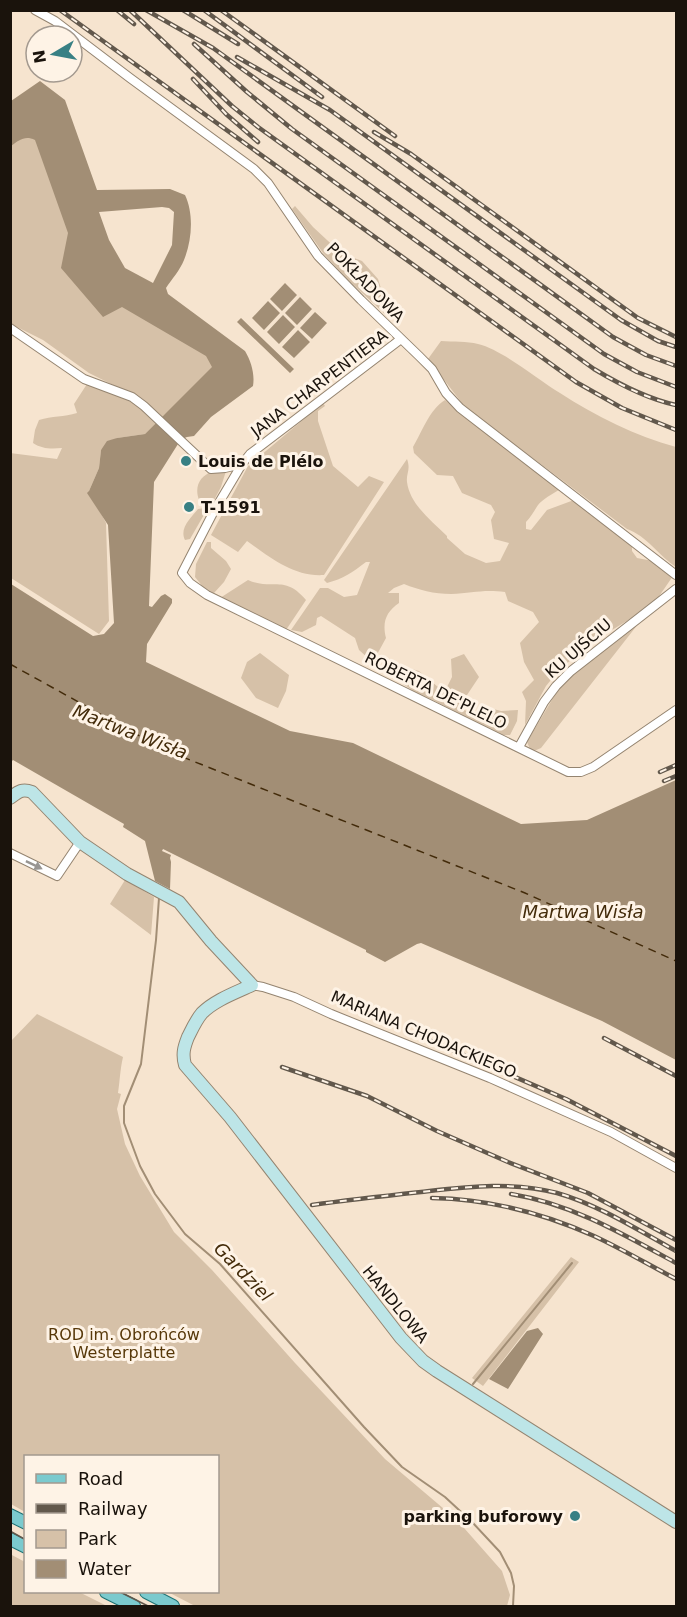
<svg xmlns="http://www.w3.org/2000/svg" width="687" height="1617" font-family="'DejaVu Sans',sans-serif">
<rect width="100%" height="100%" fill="#f6e4cf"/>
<path fill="#d6c1a8" d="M28,119L91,235L221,364L161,418L133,395L89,373L43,340L11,324L10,125Z
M295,206L313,227L341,253L362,261L378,279L385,301L390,302L395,310L399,314L396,318L386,315L346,278L323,253L292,209Z
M441,341C453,342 467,341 478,344C503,350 537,379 560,393C595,416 636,436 676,447V567C659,556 647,536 627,529L465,407L428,359Z
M87,384L135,403L157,422L145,434L117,438L101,450L99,468L89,491L106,523L109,621L99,634L11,578L10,453L57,459L62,448C51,449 42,449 33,443L35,430L39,420C52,416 64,417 77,413L74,404Z
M445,400L559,490C552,494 543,499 538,505C534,511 531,517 526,522V529L531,530L547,510L574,500L632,544V551L637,558L653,561L673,576L653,605L594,641L559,670L546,686L525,725L526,701L522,692L534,680L524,662L520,643L539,622L533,612L508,601L505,592C484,589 472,593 451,594C434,594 419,590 404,584L394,588L388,593H399V603C386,612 382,622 386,638L374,660L369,659L359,650L355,638L321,616L317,618L316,625L302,632L291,630L320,588H328L344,597L357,595L370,562H366C353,572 343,579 327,583L324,580L407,459C411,470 406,473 407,482C410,505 432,521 447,536V538L465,554L486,563L500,561L509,543L494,539L491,520L495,512L491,505L462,493L453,476L437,475L414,453L413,447C422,432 429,410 445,400Z
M323,403L325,406L318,411V421L333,466L358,487L369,476L384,482L324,575C294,577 271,558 247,541L238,552L211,535L248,466Z
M213,471H226L221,487L212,504L207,505L199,500C194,486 200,476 213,471Z
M205,508V513L190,539L185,540C179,528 191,518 198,509Z
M207,542H211V548L226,561L231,569L224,582L214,593L203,587L195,577L196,564Z
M248,580C272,591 284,574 306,600L286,630L220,598Z
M642,619L541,748L534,751L530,749L527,742L559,688L570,674Z
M260,653L289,675L286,691L278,708L256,698L241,678L247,662Z
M464,654L479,677L459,707L476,716L486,707L501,711L518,710L517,721L510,735H499L435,701L415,692L403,684L405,667L419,671L438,687L446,689L452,677L451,659Z
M125,880L154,897L151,935L110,904Z
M37,1014L123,1057C120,1070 120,1080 118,1093L121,1094L117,1109L125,1144L140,1176L174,1232L212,1270L295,1363L385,1459L457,1520L502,1571L510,1595L507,1606H195L168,1592H218V1456H26L25,1512L11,1504V1041Z
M571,1257L579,1262L483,1386L472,1378Z
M10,1554L25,1562L26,1592H79L107,1606H11Z"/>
<path fill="#a28e75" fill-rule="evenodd" d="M40,81L65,100L97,190L170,189L185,195C194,214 192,240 184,260C180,270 172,279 166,288L168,294L245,351C251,361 255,374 253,386L211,417L194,436L187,437L177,441L178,444L154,482L149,606L152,607L161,596L165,594L172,599V603L147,644L146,662L290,731L353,743L521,824L587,820L676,780V1060L602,1021L421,943L417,944L385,962L366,952V950L163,849L162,851L171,855L170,858L171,862L170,889L155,881L145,841L123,827L124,824L13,760L11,762V584L93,636L104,634L114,623L108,525L87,493L89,491L99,468L101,450L107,441L117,438L145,434L212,367L206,356L122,307L103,317L61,268L68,233L35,140C25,135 19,140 11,146V101ZM162,207L169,208L174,212L172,245L153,283L125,268L109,240L99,212Z
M285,283L297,295L282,311L270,299Z
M300,297L312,309L297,325L285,313Z
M268,301L280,313L264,330L252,318Z
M315,312L327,323L312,339L300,328Z
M283,315L295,327L279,344L267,332Z
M241,318L294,369L290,373L237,322Z
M298,330L310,342L294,358L282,347Z
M538,1328L543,1334L508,1389L489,1379L527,1331Z"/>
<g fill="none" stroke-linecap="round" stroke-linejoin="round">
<path stroke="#a28e75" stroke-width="2" d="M159,898L156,940L141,1064L124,1106V1123L140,1166L155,1194L185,1234L220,1264L364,1427L402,1467L445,1497L472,1522L500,1552L511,1573L514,1586L513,1606
M473,1384L572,1263"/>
<path stroke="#432b0a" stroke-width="1.5" stroke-dasharray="8 6" stroke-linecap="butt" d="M10,664L165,750L525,893L676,961"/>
<g stroke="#948470" stroke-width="10">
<path id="street" d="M35,10L55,21L130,78L254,169L268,183L318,256L361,300L419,356L432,369L446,393L460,408L676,575
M10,328L84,379L132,397L144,406L211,469L225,468L242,464
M401,339L250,454L242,464L214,511L182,573L190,583L207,595L568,772H581L593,767L676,710
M519,747L544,702L556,686L571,671L676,589
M10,853L57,876L80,842
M252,985L263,987L294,997L331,1014L490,1078L611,1132L676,1168"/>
</g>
<g stroke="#948470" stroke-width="14">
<path id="secondary" d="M10,798C18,792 22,788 32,792L80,842L127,874L179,902L211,941L252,985C235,993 215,1000 202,1013C196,1020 192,1029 188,1037C184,1047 182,1054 185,1065L230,1117L401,1338L423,1361L437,1371L676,1522"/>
</g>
<g stroke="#207375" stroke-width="14">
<path id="primary" d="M10,1515L26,1523
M10,1539L26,1547
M106,1592L134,1606
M146,1592L173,1606"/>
</g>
<use href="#street" stroke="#fff" stroke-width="8"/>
<use href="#secondary" stroke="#bde5e7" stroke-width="12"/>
<use href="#primary" stroke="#7bcace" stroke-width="12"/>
<path stroke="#62584c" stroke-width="1.5" d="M10,1531L26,1540
M120,1592L148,1606"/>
<g stroke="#62584c" stroke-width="4.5">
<path id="rail" d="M60,10L576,382L622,408L676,430
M117,10L134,24
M130,10L232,106L258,127L594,369C619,384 647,399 676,405
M146,10L213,48L613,337L646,355L676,366
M183,10L238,44
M204,10L322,97
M221,10L395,136
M194,44L247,92L292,129L604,354L637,372L676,387
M237,57L330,110L621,320L658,341L676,347
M193,79L226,114L258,142
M374,132L411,154L638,318L676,337
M660,772L676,765
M664,781L676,776
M422,1037L566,1099L676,1156
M604,1038L676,1076
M282,1067L367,1096L437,1131L508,1162L588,1193L676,1240
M511,1194C572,1204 623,1234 676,1263
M432,1198C488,1199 543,1213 594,1236C622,1249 649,1265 676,1279
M312,1205C348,1200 384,1196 421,1192C466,1187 512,1181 557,1193C599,1205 638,1230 676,1251"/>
</g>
<use href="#rail" stroke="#fef3e6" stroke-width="2" stroke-dasharray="7" stroke-linecap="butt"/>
</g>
<defs><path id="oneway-solid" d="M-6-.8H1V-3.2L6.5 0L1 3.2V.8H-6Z" transform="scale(1.5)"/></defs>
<use fill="#989592" href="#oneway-solid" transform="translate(34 865) rotate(26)"/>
<g fill="#388084" stroke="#fef3e6" stroke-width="2">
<circle cx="186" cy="461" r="6"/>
<circle cx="189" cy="507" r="6"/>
<circle cx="575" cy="1516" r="6"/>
</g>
<g text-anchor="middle" stroke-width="6" stroke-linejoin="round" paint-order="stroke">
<g font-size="16" fill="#1a130c" stroke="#fef3e6">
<text transform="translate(366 282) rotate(46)" y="6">POKŁADOWA</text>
<text transform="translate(319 383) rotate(-37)" y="6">JANA CHARPENTIERA</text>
<text transform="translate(578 648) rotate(-41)" y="6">KU UJŚCIU</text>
<text transform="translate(436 690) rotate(26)" y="6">ROBERTA DE'PLELO</text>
<text transform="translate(424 1034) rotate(23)" y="6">MARIANA CHODACKIEGO</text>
<text transform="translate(396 1304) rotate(51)" y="6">HANDLOWA</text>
</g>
<g font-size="16" font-weight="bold" fill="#1a130c" stroke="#fef3e6" text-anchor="start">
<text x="198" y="467">Louis de Plélo</text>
<text x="201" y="513">T-1591</text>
<text x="563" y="1522" text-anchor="end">parking buforowy</text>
</g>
<g font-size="16" fill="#573809" stroke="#fef3e6">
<text x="124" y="1340">ROD im. Obrońców<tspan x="124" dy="18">Westerplatte</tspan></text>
</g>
<g font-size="18" font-style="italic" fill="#432b0a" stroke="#fef3e6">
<text transform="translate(130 732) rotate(21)" y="6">Martwa Wisła</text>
<text x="583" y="918">Martwa Wisła</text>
<text transform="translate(243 1272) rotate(46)" y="6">Gardziel</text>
</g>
</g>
<rect width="687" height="1617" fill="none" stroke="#1a130c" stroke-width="24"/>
<rect x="24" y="1455" width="195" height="138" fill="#fef3e6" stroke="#a3998f" stroke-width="1.5"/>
<rect x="36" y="1474" width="30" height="9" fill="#7bcace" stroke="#a3998f" stroke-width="1.5"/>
<text x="78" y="1485" font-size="18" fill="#1a130c">Road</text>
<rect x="36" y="1504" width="30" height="9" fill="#62584c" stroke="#a3998f" stroke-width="1.5"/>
<text x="78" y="1515" font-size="18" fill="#1a130c">Railway</text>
<rect x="36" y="1530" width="30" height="18" fill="#d6c1a8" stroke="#a3998f" stroke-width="1.5"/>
<text x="78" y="1545" font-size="18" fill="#1a130c">Park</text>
<rect x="36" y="1560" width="30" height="18" fill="#a28e75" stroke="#a3998f" stroke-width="1.5"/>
<text x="78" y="1575" font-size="18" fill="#1a130c">Water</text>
<g transform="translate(54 54) rotate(260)"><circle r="28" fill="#fef3e6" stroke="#a3998f" stroke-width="1.5"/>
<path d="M0-4.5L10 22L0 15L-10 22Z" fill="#388084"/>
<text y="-9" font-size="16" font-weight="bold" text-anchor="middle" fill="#1a130c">N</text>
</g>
</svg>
